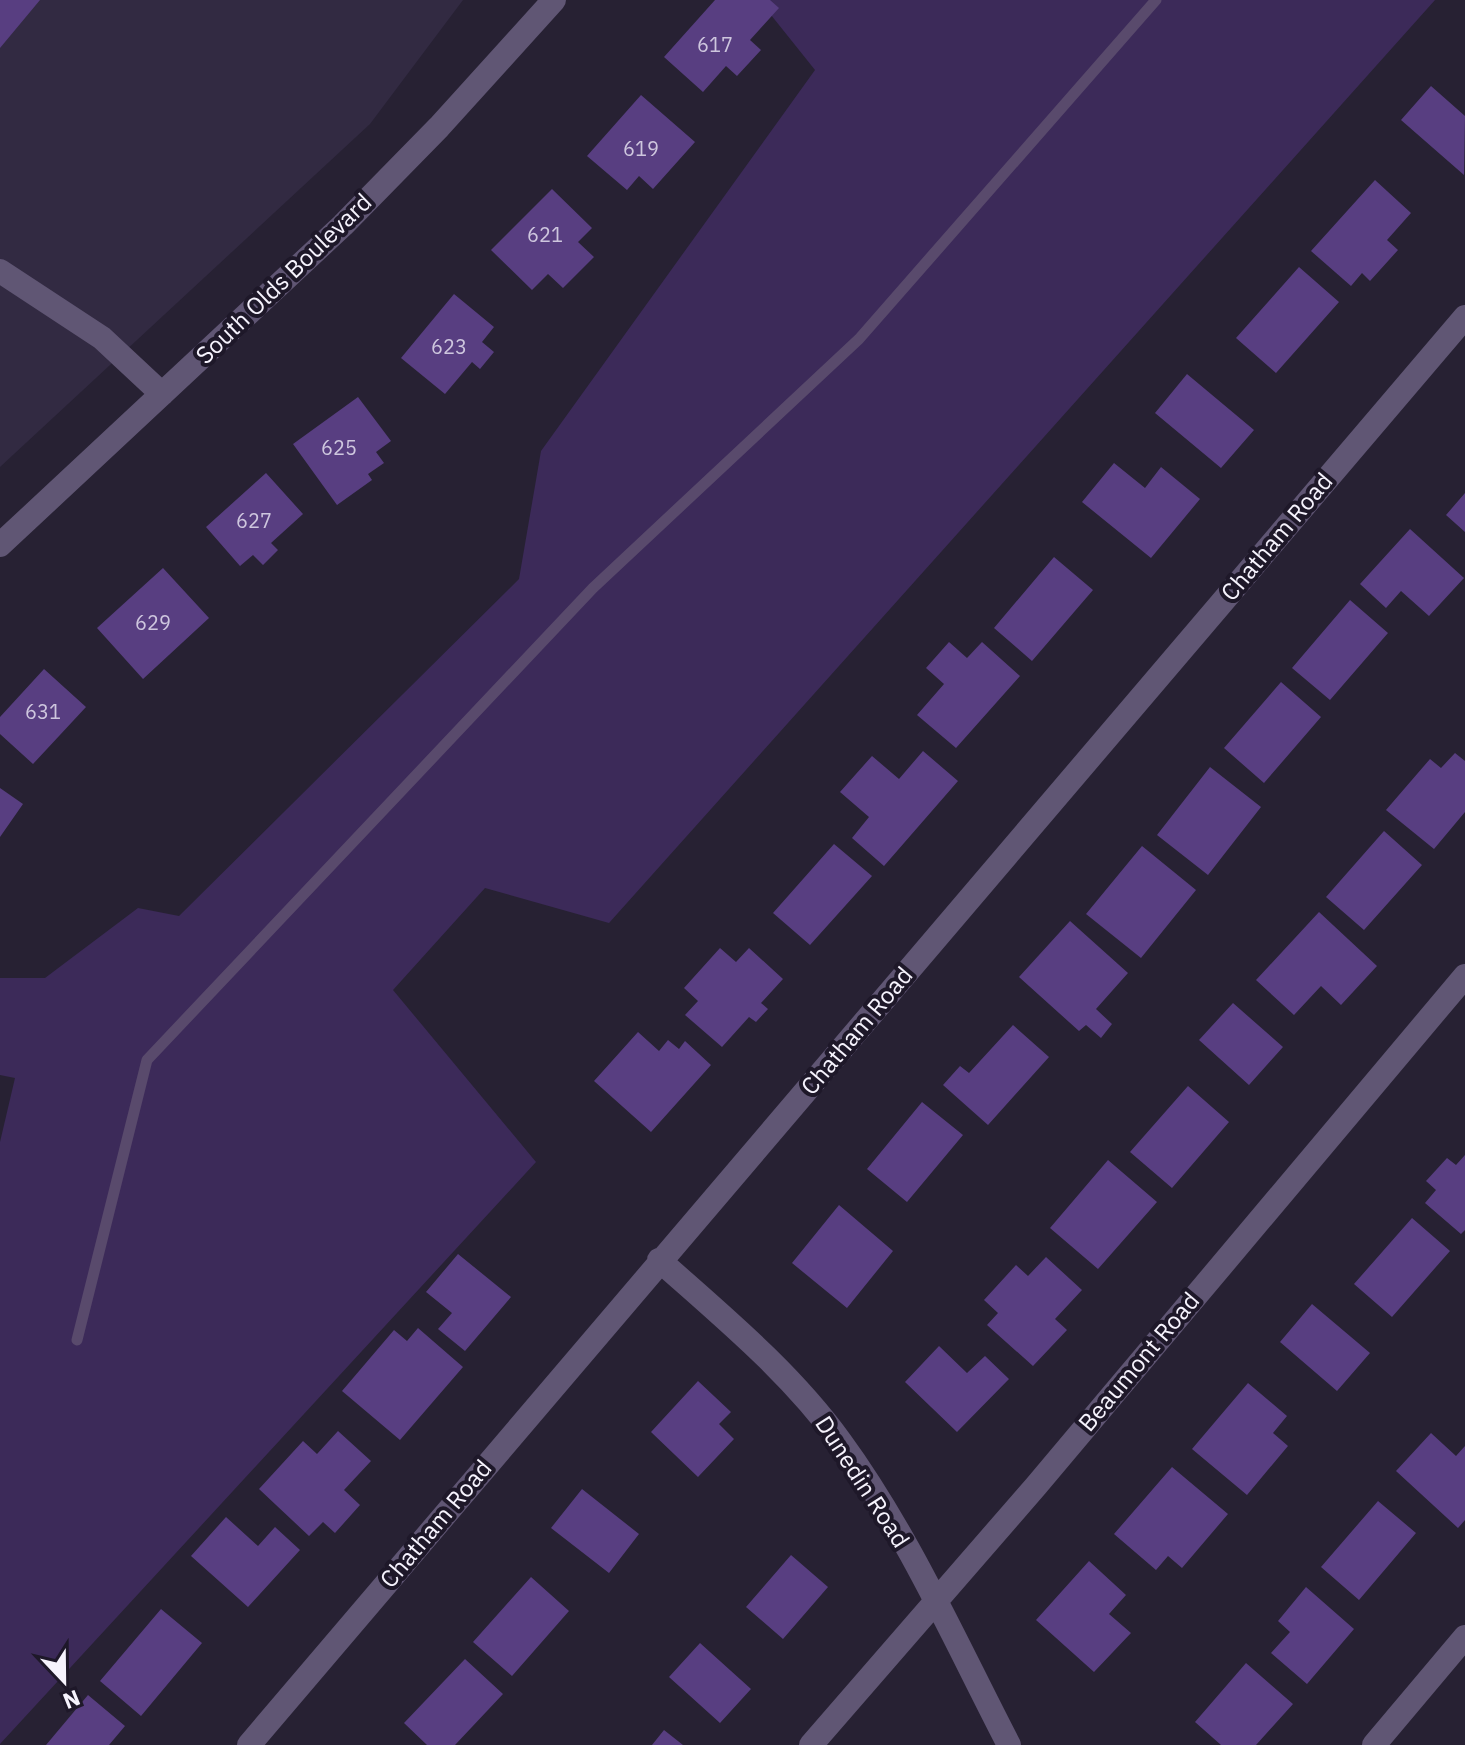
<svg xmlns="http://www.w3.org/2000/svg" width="1465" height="1745" font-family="'IBM Plex Sans',sans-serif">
<rect width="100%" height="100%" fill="#272133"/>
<path fill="#322a42" d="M0,0H463L370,124L0,467Z"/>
<path fill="#3c2a59" d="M759,0H1435L609,923L485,888L393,990L536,1162L0,1744V1142L15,1078L0,1075V978H45L138,908L179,916L519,579L541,451L815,70Z"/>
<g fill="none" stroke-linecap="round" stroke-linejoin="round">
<path stroke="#594a6c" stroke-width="11" d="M77,1340L147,1060L593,588L859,339L1156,0"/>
</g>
<path fill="#583e81" d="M0,0H40L0,48Z
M715,0H770L779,8L750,40L761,50L737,76L726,66L703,92L664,57Z
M1431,86L1465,116L1464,175L1401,120Z
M641,95L695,142L653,189L639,176L627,190L587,156Z
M1375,180L1411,213L1387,240L1398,250L1370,281L1362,273L1351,286L1311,251Z
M552,189L592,228L578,242L594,257L563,288L548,274L532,290L491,250Z
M1299,267L1339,302L1276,373L1236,338Z
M454,294L494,327L482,342L494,352L480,369L472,362L445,394L401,358Z
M1187,374L1254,430L1221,468L1155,413Z
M358,397L391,441L376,452L384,463L368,474L372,480L337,505L293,444Z
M1114,463L1145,488L1161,467L1200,499L1151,558L1082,502Z
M266,473L303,514L271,543L278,550L263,565L253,555L240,566L206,527Z
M1465,493V532L1446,515Z
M1410,529L1464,578L1429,616L1401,591L1386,608L1360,584Z
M1054,557L1093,590L1032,661L994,628Z
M163,568L209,618L143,679L97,628Z
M1350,600L1388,633L1330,700L1292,668Z
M949,642L967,658L982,642L1020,676L956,748L917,715L944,684L926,668Z
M44,669L86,707L33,764L0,734V717Z
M1281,682L1321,717L1264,783L1224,748Z
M923,751L958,781L884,866L852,838L869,817L840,792L872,756L899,779Z
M1455,753L1465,761V812L1434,849L1386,810L1430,759L1441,768Z
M1210,767L1261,807L1208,875L1157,835Z
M0,788L23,804L0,837Z
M1384,831L1422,865L1364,930L1326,897Z
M834,844L872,876L810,945L773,913Z
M1142,846L1196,890L1141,958L1086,914Z
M1319,912L1377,966L1341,1005L1321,986L1294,1015L1256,980Z
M1070,921L1128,973L1096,1009L1112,1024L1101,1038L1086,1025L1079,1031L1019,977Z
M720,948L736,962L749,948L783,979L761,1003L768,1009L756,1022L749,1017L722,1047L685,1015L698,1001L684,988Z
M1233,1003L1283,1047L1249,1085L1199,1040Z
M1013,1025L1049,1057L988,1125L943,1085L960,1066L969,1073Z
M638,1032L659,1051L668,1040L679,1049L685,1041L711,1065L651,1132L594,1081Z
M1188,1086L1229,1122L1172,1188L1130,1152Z
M922,1102L963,1135L907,1202L867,1169Z
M1465,1155V1230L1461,1234L1425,1203L1436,1190L1426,1181L1447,1158L1456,1165Z
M1108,1160L1157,1202L1098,1269L1050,1228Z
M839,1205L893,1251L847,1308L792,1263Z
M1412,1218L1450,1251L1392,1317L1354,1284Z
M458,1254L511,1297L465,1351L438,1329L452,1313L426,1292Z
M1046,1257L1082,1290L1055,1319L1067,1330L1033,1366L987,1325L998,1313L984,1300L1016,1265L1028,1276Z
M1312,1304L1370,1353L1337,1391L1280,1342Z
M418,1328L463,1367L400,1440L342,1391L394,1330L407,1341Z
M939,1346L967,1373L985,1356L1009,1379L957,1432L905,1382Z
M698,1381L731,1412L719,1424L734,1439L698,1477L651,1432Z
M1248,1383L1287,1416L1273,1433L1288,1446L1247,1495L1192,1449Z
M338,1431L371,1461L344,1490L360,1505L335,1533L323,1522L309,1536L259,1489L303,1441L317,1454Z
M1431,1433L1456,1456L1465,1446V1520L1458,1528L1396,1471Z
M1172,1467L1228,1514L1182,1568L1168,1556L1156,1570L1114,1534Z
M582,1489L639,1534L609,1573L551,1528Z
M1378,1501L1416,1533L1359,1600L1321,1567Z
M226,1517L258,1546L275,1527L300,1550L248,1607L191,1556Z
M791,1555L828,1587L783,1639L746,1607Z
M1089,1561L1126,1595L1109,1614L1131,1633L1094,1672L1036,1620Z
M531,1577L569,1611L512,1676L473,1642Z
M1306,1587L1354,1629L1307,1684L1271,1653L1290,1632L1278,1621Z
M161,1609L202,1643L141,1716L100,1681Z
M700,1643L751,1689L720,1723L669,1677Z
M465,1659L503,1694L455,1745H427L404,1723Z
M1246,1663L1293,1704L1256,1745H1221L1195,1722Z
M88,1695L125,1726L109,1745H46Z
M664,1730L683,1745H652Z"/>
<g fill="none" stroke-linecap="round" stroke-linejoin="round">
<path stroke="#605674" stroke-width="24" d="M0,271L102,338L162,394
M0,545L343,225L439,127L554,0
M659,1260C723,1317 790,1372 840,1441C908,1534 956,1643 1009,1745
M249,1745L1465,317
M811,1745L1036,1486L1465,976
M1374,1745L1465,1637"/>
</g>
<g text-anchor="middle" stroke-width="8" stroke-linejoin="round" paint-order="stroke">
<g font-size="20" fill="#cec6de">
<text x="715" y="52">617</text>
<text x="641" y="156">619</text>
<text x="545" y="242">621</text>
<text x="449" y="354">623</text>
<text x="339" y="455">625</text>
<text x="254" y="528">627</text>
<text x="153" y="630">629</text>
<text x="43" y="719">631</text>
</g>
<g font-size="24" fill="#f6f3fd" stroke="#1e1829">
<text transform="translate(284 279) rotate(-44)" y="8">South Olds Boulevard</text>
<text transform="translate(1277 537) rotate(-50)" y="8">Chatham Road</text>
<text transform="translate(857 1031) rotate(-50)" y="8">Chatham Road</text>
<text transform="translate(1139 1362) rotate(-50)" y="8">Beaumont Road</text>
<text transform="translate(862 1482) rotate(57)" y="8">Dunedin Road</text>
<text transform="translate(436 1524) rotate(-50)" y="8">Chatham Road</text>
</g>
</g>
<g transform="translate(64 1681) rotate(158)" stroke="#1e1829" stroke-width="6" paint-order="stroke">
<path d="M0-6L14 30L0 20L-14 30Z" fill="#f6f3fd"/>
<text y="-12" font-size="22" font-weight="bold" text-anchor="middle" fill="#f6f3fd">N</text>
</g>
</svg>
